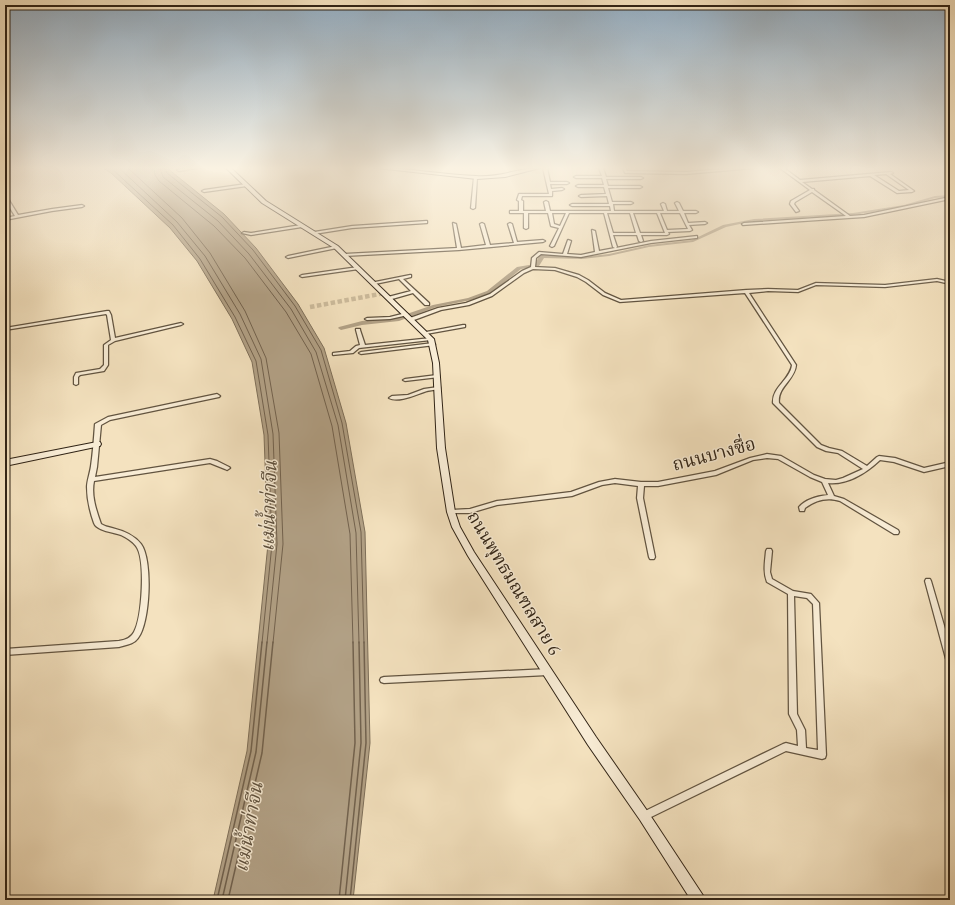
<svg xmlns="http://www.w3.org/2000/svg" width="955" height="905" font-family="'EB Garamond','Noto Serif Thai',serif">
<rect width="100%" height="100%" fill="#f4e2bf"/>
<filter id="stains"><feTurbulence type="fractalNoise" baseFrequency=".005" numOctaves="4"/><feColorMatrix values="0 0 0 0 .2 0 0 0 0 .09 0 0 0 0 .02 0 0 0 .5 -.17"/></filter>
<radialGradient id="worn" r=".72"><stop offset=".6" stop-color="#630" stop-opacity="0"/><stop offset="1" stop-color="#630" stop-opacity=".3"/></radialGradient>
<path fill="#b2a186" stroke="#7e6f59" d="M103,168H167L224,214L256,248L298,304L324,348L346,423L365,532L370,743L353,900H213L247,751L268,544L264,435L252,362L232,319L197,261L170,228L111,173Z"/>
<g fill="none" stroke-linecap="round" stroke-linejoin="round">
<path stroke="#72624e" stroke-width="1" d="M111,168L173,225L200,259L235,317L256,361L268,435L272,544L262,643
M119,168L177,222L205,256L240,314L261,359L273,434L277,544L267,643
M128,168L182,218L210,253L245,311L266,358L279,433L283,544L273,643
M154,168L155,175L159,181L214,226L245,258L286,312L311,354L332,426L350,534L353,643
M160,168L163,177L218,221L249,254L291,309L316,352L338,425L356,533L359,643
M165,168L167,173L222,217L253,250L295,306L321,350L342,423L361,532L364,643"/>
<path stroke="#72624e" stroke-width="1.5" d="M217,900L251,751L262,642
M222,900L256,752L267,642
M228,900L262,753L273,642
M339,900L355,743L353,642
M345,900L361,743L359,642
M350,900L366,743L364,642"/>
<path fill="#b2a186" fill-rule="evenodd" d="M950,195V197L935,198L904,207L853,215L754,221L726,227L693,242L649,247L609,256L582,259L544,258L539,266L521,269L491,293L471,300L436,307L399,321L362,325L341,330L338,328L339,327L362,321L398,317L433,305L468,298L487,291L517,267L535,264L540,255H542L582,257L609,254L649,245L692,240L723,225L754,219L853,213L904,205L935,196Z"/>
<path stroke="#cdbc9d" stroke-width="4.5" stroke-dasharray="4.5 2.5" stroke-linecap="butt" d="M310,307L385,293"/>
<g stroke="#625440" stroke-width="2.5">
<path id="street" d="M185,168H197L179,171L177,170Z
M543,168H547L550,182H567L569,183L567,184H550L551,189L562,188L564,189L562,190L552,191V196H522L521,200L523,201V211H546L544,202L546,201L548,202L550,211H611L610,206H572L570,205L572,204H609L607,196L581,197L579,196L581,195L606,194L604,187H578L576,186L578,185H604L602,178H576L574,177L576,176H602L599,168H603L606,177H641L643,178L641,179H606L608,186H640L642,187L640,188H608L612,202H631L633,203L631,204H613L614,211H664L661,204L663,203L665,204L667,211H679L675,203L677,202L679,203L683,211H696L698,212L696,213H684L688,223L705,222L707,223L705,224L689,225L692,230L690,231L668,232L669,234L667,235H641L643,241L641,242L639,241L637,235H613L617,247L616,248L651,241L697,236V238H696L651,243L581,257L541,254L536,258L535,267L555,268L579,275L588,280L605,293L621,300L746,290L768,289L798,290L816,283L885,285L937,279L950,282V284L937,281L885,287L816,285L798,292L768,291L749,293L796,365C795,380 777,387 779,403L821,445L829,448L842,451L867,466L877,457L879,456L895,458L924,468L950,462V466L924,472L894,462L880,460C866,473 848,485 828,483L834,496L844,499L898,530L899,532L898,534H894L840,501C827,497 816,500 805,508L804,511H800L799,507C806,499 818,496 828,495L822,482L810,477L778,459L767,458L753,460L716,475L658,486H644L643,498L655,557L654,559H650L649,557L637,498L638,486L615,483L602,485L572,496L497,505L470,513H449L448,512L449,511L451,510L470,509L497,501L571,492L599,482L615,479L641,482H658L715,471L750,458L767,454L781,456L814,475L825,479L836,480L843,478L863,469L838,453L826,451L817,447L773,403C772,387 790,380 792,365L745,293L620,302L603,295L586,282L577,277L555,270L533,269L524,273L492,296L469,305L441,310L414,320H410V318L438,308L466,303L490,294L522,271L531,267L532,258L539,252L563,254L568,240L571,241L567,254L581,255L595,252L592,230L595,231L599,251L615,248L613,247L604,213H569L554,246L552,247L550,246L559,228L551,226L548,213H528V228L526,229L524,228V213H510V211H519V201L517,200L519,194H549ZM552,213H566L560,226L554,224ZM607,213H630L636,233H613ZM633,213H657L665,233H640ZM660,213H680L688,229L667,230Z
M623,168H626L627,171L686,172L736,168H754L686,174L626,173H625Z
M780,168H784L800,180L891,172L893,173L890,174L914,191L912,192L897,193L870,176L802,182L812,189H814V190L850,216L864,215L950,197V199L864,217L743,225L742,224L744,223L846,216L812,192L795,202L794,204L799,211L796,212L790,204L791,201L810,190ZM886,174L909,190L899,191L874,175Z
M474,177L477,178L475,208L473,209L471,208Z
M246,184H247V186L204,192L202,191L204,190Z
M5,185L7,186L8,189L6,192H5Z
M5,196L7,197L18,215L52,209L82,205L84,206L82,207L52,211L5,220V218L15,216L5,200Z
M426,221H427V223L352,228L314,234L312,233L314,232L352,226Z
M453,223L456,224L461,248L486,245L480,224L482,223L484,224L490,245L514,243L508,224L510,223L512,224L517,242L543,240L545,241L543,242L459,250L344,256L342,255L344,254L457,248Z
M301,225H302V227L251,235L242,233L244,232L251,233Z
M336,246H337V248L288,258L286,257L288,256Z
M358,267L360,268L359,269L302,277L300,276L302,275Z
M410,275H411V277L403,279L429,303V305H425L413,293L392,299H388V297L411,291L399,279L375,284L373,283L375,282Z
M107,311H109L111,315L115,338L181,323L183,324L181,325L115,341L108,345V365L104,371L80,375L78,377V384L76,385L74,384V377L76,373L100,369L104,365V345L111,340L107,315L106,314L5,330V328Z
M406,313L408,314V315L390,319L367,320L365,319L367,318L390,317Z
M463,325H465V327L426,334L424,333L426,332Z
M356,329H360V330L365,345L431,338L433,339L431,340L359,348L353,353L333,355V353L350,351L356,346L360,345L356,330Z
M433,343L435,344V345L361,354L359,353L361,352Z
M437,375H439V377L405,381L403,380L405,379Z
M438,387H440V389C434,390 429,390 424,392C415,395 398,403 389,398L392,396L408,395L424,389Z
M217,394L220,396L219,397L110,420L101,425L97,467L95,477L210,459L217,461L229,467L230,468L227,470L225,469L210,463L94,481C91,495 96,510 101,524C104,526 108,527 112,528C124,531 134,535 141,544C153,560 150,623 138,638C134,644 126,645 119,647L5,655V649L119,641C125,640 131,638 134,632C142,618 146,559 136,546C132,541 127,538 121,535C113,532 97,531 94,523C90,512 87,499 87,487C87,481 90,473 91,466C93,452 94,438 95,424L108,417Z
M767,549H771L772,551L770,572L772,579L793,591L811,594L819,603L826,755L825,758L822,759L786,751L647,819L644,820L641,819L640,816L641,813L783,744L786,743L798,746L797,730L789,714L788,594L767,582C763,572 765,562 766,551ZM794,596L807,598L813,604L818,750L806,748L805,730L797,714Z
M926,579H930L931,581L950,646V662L947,661L946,659L925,581Z
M548,669L551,670L552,672L551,674L548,675L384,683L381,682L380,680L381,678L384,677Z"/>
</g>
<g stroke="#312416" stroke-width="2">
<path id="secondary" d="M226,168H231L266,201L338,246L434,339L439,363L445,448L455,512L460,527L474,552L596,737L648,812L706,900H691L640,820L588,745L468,556L452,527L447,512L437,448L433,363L428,340L334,248L262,203Z
M377,168C410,168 443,175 476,176C498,178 519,168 540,168L505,177L477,179Z
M97,442H100L101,444L100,446L5,466V460Z"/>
</g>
<use href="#street" fill="#f8ecd5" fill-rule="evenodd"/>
<use href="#secondary" fill="#f8ecd5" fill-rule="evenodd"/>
</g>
<linearGradient id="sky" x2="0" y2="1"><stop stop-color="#92acc1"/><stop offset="0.57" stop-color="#faf2e2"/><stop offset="1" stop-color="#faf2e2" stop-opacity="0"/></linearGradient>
<rect width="955" height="295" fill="url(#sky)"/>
<g text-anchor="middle" stroke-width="3" stroke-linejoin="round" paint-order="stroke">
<g font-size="18" fill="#312416" stroke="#f8ecd5">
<text transform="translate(714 454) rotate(-15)" y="6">ถนนบางซื่อ</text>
<text transform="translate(514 583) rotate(59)" y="6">ถนนพุทธมณฑลสาย 6</text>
</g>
<g font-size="19" font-style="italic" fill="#5e503d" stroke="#f8ecd5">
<text transform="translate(268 506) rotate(-88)" y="7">แม่น้ำท่าจีน</text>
<text transform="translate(248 827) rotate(-80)" y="7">แม่น้ำท่าจีน</text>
</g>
</g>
<rect width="955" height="905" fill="none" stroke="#f4e2bf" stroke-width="20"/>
<rect x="6" y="6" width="943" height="893" fill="none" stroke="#312416" stroke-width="2"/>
<rect x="10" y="10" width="935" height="885" fill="none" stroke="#312416"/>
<rect width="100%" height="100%" filter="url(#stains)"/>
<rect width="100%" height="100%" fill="url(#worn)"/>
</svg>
